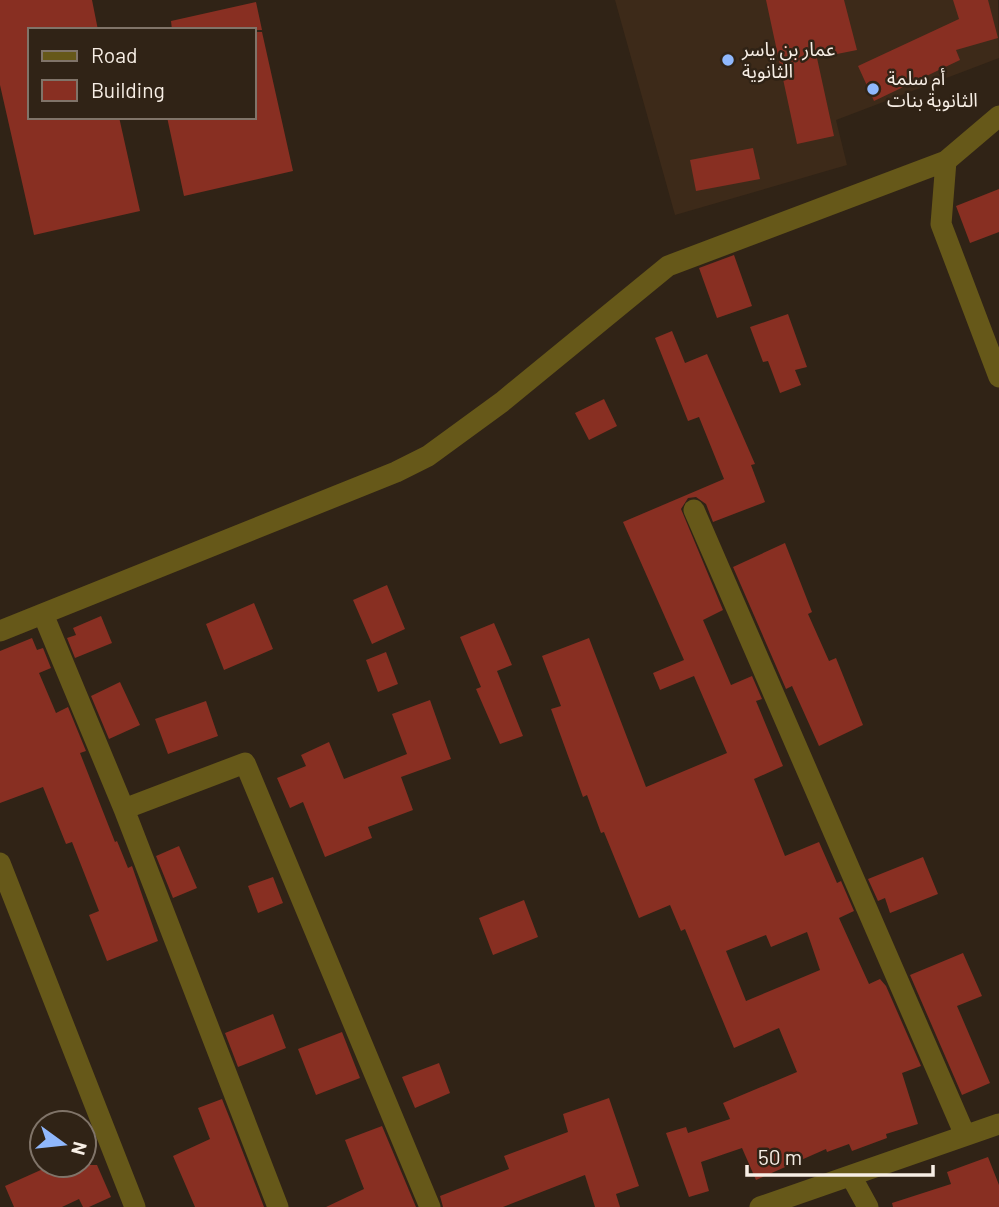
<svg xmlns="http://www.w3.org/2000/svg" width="999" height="1207" font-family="Barlow,'Noto Sans Arabic',sans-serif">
<rect width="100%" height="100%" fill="#302316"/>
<path fill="#3d2a19" d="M615,0H998L999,58L836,120L847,165L675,215Z"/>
<path fill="#882f22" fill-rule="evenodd" d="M0,0H92L98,30H30V117H119L140,211L34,235L0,85Z
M766,0H844L857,50L817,58L834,136L797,144Z
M953,0H988L998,38L956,50L960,60L874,101L858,66L959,19Z
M256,2L262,30H172L171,21Z
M254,32H262L293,171L184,196L167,117H254Z
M753,148L760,179L696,191L690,160Z
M999,189V232L970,243L956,206Z
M734,255L752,306L717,318L699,268Z
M788,314L807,367L795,370L801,385L780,393L768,361L763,362L750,327Z
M672,331L685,363L707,354L755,464L751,465L765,502L713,522L706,504L696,497L688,498L681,509L723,610L703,620L731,685L752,676L762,699L756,701L783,766L754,779L785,856L819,842L837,883L841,881L854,911L839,918L869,984L880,979L886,986L921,1066L902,1073L918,1124L886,1134L887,1138L852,1151L849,1144L827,1152L826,1149L756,1180L742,1148L701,1162L709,1191L689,1197L666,1133L686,1127L688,1133L730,1119L723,1103L797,1072L779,1028L734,1048L685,929L681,931L670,905L639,918L604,832L601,833L587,795L583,797L551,709L561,706L542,656L589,638L646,787L727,753L694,676L660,690L653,673L684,660L623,522L724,479L699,417L688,421L655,338ZM807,932L820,970L746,1001L726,951L766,935L771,947Z
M604,399L617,426L589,440L575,413Z
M785,543L812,612L808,614L829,661L836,658L863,725L819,746L792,686L786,689L733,567Z
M387,585L405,629L372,644L353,600Z
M254,603L273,649L224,670L206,624Z
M101,616L112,643L75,658L67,638L76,635L73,628Z
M494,623L512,665L497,671L523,736L500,744L476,689L481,687L460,637Z
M32,638L37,650L43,648L51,668L39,673L56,713L68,707L86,751L80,753L115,842L117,841L128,868L132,866L158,941L107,961L89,915L99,911L72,842L66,844L43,787L0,803V651Z
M386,652L398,684L378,692L366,660Z
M120,682L140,725L109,739L91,696Z
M430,700L451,759L401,777L413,810L368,827L372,838L325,857L303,802L290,808L277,778L306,766L301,755L329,742L344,779L407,754L392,714Z
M206,701L218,736L168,754L155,719Z
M179,846L197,888L173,898L156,856Z
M923,857L938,894L890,913L885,898L878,901L868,879Z
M273,877L283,903L258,913L248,886Z
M524,900L538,937L493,955L479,918Z
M963,953L982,996L957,1006L990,1083L962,1095L910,975Z
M273,1014L286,1048L238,1067L225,1033Z
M342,1032L360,1078L316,1095L298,1049Z
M439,1063L450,1093L415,1108L402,1077Z
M609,1098L639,1186L616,1194L620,1207H595L585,1175L503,1207H443L440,1196L509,1169L504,1156L568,1132L563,1114Z
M222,1099L230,1119L264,1207H195L173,1156L210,1139L198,1108Z
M382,1126L416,1207H326L364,1189L345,1140Z
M988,1157L999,1185V1207H893L892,1203L951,1184L947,1172Z
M52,1165H97L111,1197L89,1207H83L79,1199L62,1207H14L5,1186Z"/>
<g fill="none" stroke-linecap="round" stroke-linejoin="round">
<path stroke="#665819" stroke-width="21" d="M946,161L941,224L999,377
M694,510L965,1135
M43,614L124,809L278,1207
M0,631L396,472L428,456L502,402L668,266L946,161L999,116
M124,809L245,763L430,1207
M0,863L135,1207
M851,1176L868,1207
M760,1207L999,1124"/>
</g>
<g fill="#90b8fd" stroke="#302316" stroke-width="2.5">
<circle cx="728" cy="60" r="7"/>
<circle cx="873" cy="89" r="7"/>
</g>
<g text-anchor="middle" stroke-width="5" stroke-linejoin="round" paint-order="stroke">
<g font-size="19" fill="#f7eee5" stroke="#302316" text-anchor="start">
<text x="742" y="56">عمار بن ياسر<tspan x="742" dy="22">الثانوية</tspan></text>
<text x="887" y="85">أم سلمة<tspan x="887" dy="22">الثانوية بنات</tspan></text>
</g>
</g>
<rect x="28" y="28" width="228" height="91" fill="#302316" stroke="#807469" stroke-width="2"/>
<rect x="42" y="51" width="35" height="10" fill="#665819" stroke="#807469" stroke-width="2"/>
<text x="91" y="63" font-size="21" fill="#f7eee5">Road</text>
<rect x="42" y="80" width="35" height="21" fill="#882f22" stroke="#807469" stroke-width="2"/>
<text x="91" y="98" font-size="21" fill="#f7eee5">Building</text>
<g transform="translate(63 1144) rotate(105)"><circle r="33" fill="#302316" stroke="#807469" stroke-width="2"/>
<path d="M0-5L12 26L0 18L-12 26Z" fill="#90b8fd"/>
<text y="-10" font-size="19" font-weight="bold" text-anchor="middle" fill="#f7eee5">N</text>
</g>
<path d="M747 1165v10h186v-10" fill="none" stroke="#f7eee5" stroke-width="3.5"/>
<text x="758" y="1165" font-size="21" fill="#f7eee5" stroke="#302316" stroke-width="5" paint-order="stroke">50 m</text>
</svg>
